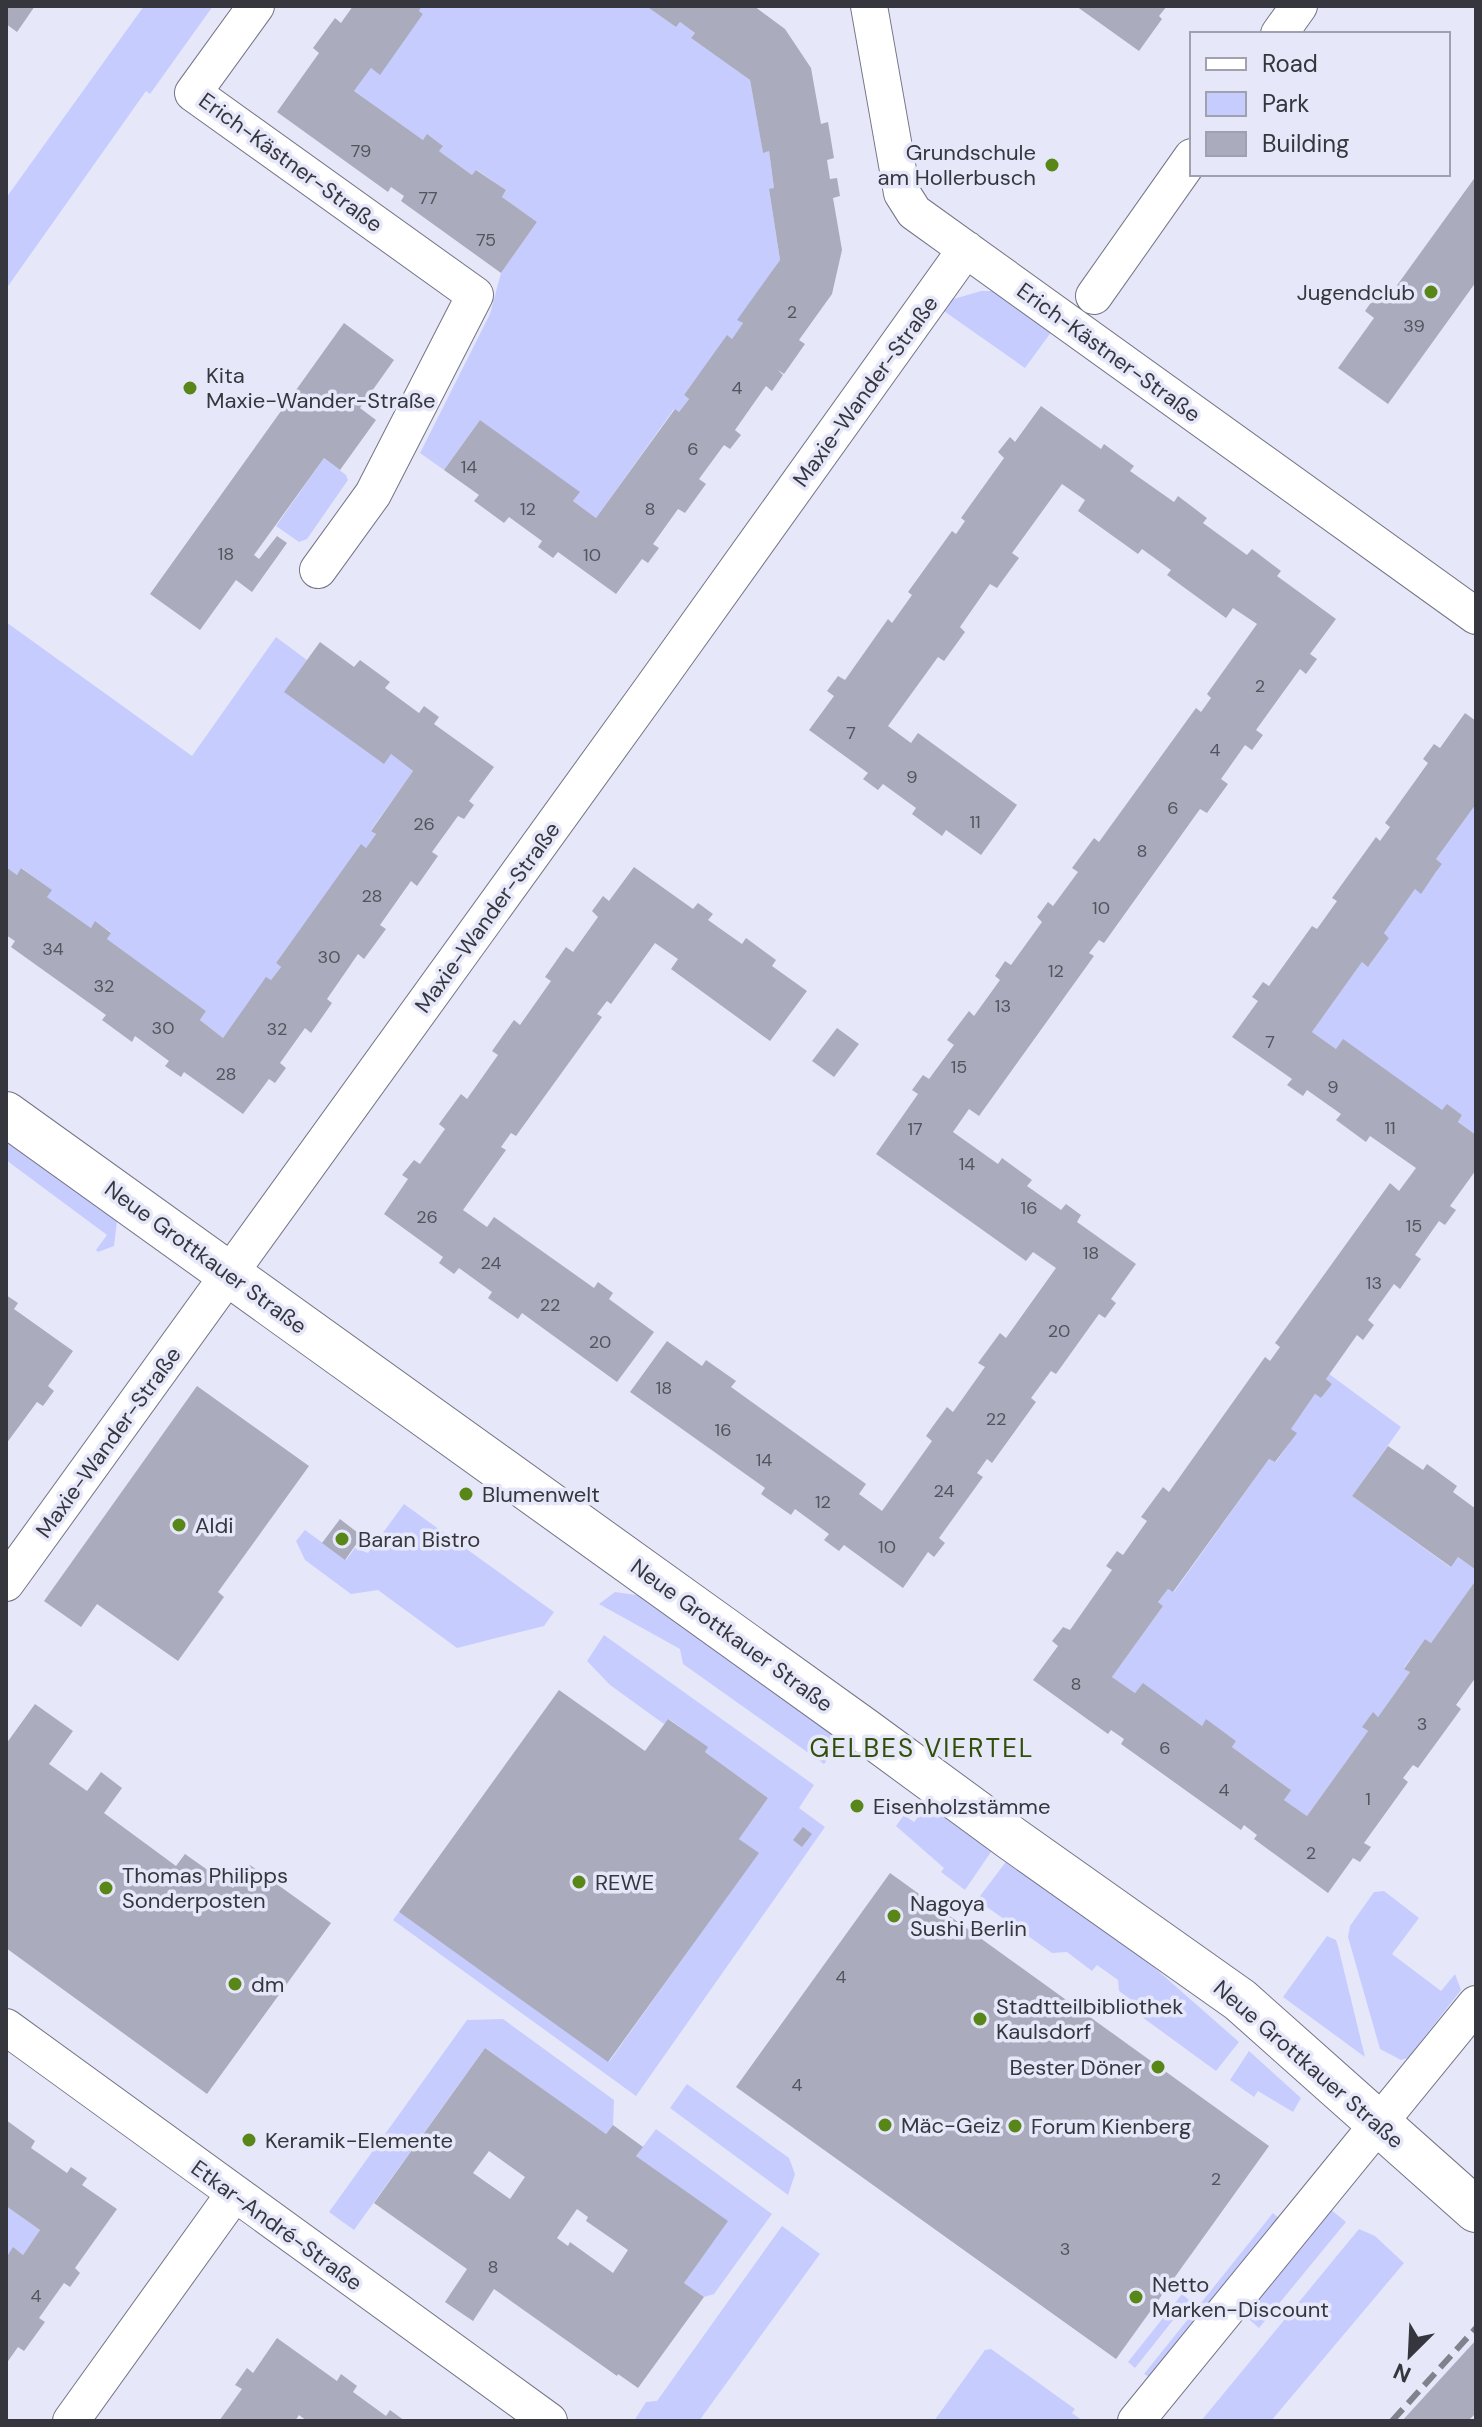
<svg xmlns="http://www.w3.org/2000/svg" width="1482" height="2427" font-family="'DM Sans',sans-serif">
<rect width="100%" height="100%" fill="#e6e8fa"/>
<path fill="#c7ccfe" d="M144,6H213L150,94L146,91L6,289V198Z
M422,6H646L676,27L680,22L695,33L691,38L750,80L763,152L769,151L774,188L769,190L780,260L738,320L743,323L732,339L728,336L684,395L689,399L679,412L674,409L596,518L573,501L579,493L480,420L444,470L420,453L490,314L501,273L537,222L502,197L506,190L477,170L472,175L439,151L442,145L428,135L423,140L354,91L371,68L380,74L423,14L419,11Z
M981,291H993L1052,331L1025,368L941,309L950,300Z
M324,458L346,475L348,480L307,539L299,542L276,526Z
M6,622L192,756L276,637L307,660L391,754L413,771L371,830L376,834L366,848L361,845L276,963L281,967L271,980L266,978L223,1038L200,1020L206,1011L107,939L111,932L96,922L91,928L47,897L51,890L22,868L17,875L6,867Z
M1476,804V1135L1458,1122L1462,1115L1448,1105L1443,1111L1336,1049L1312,1032L1362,962L1369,966L1389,938L1384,933L1415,889L1421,893L1442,864L1436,859Z
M6,1140L117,1221L114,1246L98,1252L96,1250L107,1235L6,1160Z
M1329,1374L1401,1427L1352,1496L1450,1567L1458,1557L1476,1570V1580L1431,1643L1425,1639L1404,1668L1410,1672L1378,1717L1373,1713L1363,1727L1368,1731L1307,1816L1284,1800L1290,1789L1232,1747L1236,1741L1206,1720L1202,1726L1143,1684L1135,1693L1112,1677L1163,1606L1158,1602L1168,1589L1174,1592L1269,1459L1276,1462L1296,1433L1291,1429L1315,1394L1321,1398L1332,1384L1326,1379Z
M404,1504L554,1612L544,1626L457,1648L378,1590L351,1594L305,1560L296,1541L305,1530L346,1560L355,1548L368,1553Z
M615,1592L643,1596L841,1741L824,1764L683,1664L680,1649L599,1604Z
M604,1635L814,1785L799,1808L825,1827L636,2096L393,1920L399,1912L609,2062L758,1853L739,1839L768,1798L705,1752L707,1747L669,1719L664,1724L610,1685L587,1661Z
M929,1803L993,1849L965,1890L941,1872L944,1868L896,1826L904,1815L914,1822Z
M1008,1859L1140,1955L1239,2042L1216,2071L1138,2014L1140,2006L1119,1991L1118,1980L1097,1965L1092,1971L1067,1952L1052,1953L977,1900Z
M1384,1891L1419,1918L1392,1954L1441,1991L1455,1974L1461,1990L1408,2058L1401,2060L1380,2049L1348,1937L1350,1926L1374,1892Z
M1327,1936L1336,1940L1338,1946L1365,2057L1283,1997Z
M503,2019L614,2100L613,2125L606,2134L485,2048L354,2230L329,2212L467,2020Z
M1249,2051L1301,2098L1293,2112L1258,2091L1254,2097L1230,2080Z
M687,2084L789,2158L795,2174L788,2195L670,2108Z
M656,2129L772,2214L714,2294L704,2297L684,2283L727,2221L636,2156Z
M6,2206L40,2230L23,2255L13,2248L6,2258Z
M1330,2209L1346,2222L1259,2328L1244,2315Z
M1273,2213L1282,2221L1151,2378L1144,2374Z
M782,2226L820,2254L699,2421H634L646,2402L657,2401Z
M1359,2229L1375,2236L1404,2263L1271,2421H1201Z
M1182,2294L1189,2300L1135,2368L1128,2362Z
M991,2349L1075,2409L1072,2413L1083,2421H934L985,2350Z"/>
<path fill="#aaacbd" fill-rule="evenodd" d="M6,6H35L17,32L6,24Z
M353,6H422L419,11L423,14L380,75L371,68L354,91L423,140L427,134L443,146L439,151L472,175L476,170L506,190L502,197L537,222L501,273L401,201L404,196L391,187L388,192L277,112L319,53L313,48L335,18L341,23Z
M646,6H754L785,29L811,68L821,124L828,122L834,158L827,160L830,179L837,178L840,196L833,198L842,250L832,294L799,340L805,344L784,374L778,370L783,375L772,391L766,386L735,430L741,435L730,449L724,445L699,479L706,484L685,513L678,509L653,544L659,548L648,563L642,559L616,594L558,552L553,558L538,547L542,541L509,517L504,523L474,501L479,495L444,470L480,420L580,492L573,501L596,518L675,409L679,412L689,399L684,395L727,335L732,339L743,323L737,320L780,260L769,189L774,188L769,151L763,153L750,80L691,38L695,33L680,22L676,27Z
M1076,6H1167L1159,16L1162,19L1139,51Z
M1476,176V282L1388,404L1338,368L1374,318L1365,311L1381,288L1390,295Z
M344,323L394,360L360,408L376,420L340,470L324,458L254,555L259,559L277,536L287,543L252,592L236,580L200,630L150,594Z
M1041,406L1101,449L1104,444L1134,466L1130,471L1174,502L1178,496L1207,518L1203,523L1247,555L1252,549L1281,571L1277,576L1336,619L1310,654L1317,659L1306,674L1300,669L1256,730L1263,735L1252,750L1245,745L1221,779L1228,784L1207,813L1200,809L1104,943L1099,940L1089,953L1094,956L979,1116L969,1109L953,1132L998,1164L1002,1158L1032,1180L1027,1186L1061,1210L1066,1204L1081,1215L1077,1222L1136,1264L1111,1299L1116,1303L1105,1318L1099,1314L1056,1374L1051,1371L1031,1398L1036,1402L992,1463L987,1459L977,1473L983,1477L939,1538L945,1543L934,1557L928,1552L903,1588L844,1545L839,1551L824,1540L829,1534L795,1509L791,1515L761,1494L765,1488L630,1392L667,1341L702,1366L706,1360L736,1381L731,1387L866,1484L859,1494L882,1511L932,1441L926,1436L933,1426L947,1407L953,1412L985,1367L978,1363L1000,1333L1006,1338L1056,1268L1033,1252L1026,1261L876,1154L918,1094L912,1090L923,1075L929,1079L954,1045L947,1040L969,1011L974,1016L1000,980L995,976L1005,961L1011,965L1042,922L1037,917L1048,902L1053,906L1078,872L1072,868L1094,838L1099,842L1196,708L1201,712L1211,698L1207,694L1257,624L1233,608L1226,618L1167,575L1171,570L1142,549L1138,554L1078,511L1085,500L1062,484L1012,553L1019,558L997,588L990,584L960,627L965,632L944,661L938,657L888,726L911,743L918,733L1017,805L981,855L946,830L942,836L912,814L916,808L883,784L878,790L863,779L868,773L809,730L834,696L827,691L838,676L845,680L888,619L892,623L912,595L908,592L952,531L956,534L965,521L961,518L1004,458L998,452L1010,437L1015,442Z
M320,642L354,667L360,660L390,682L385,688L419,713L424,706L439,717L434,724L494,767L469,801L474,805L464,819L458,816L432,852L438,856L417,886L411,881L380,925L386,929L364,959L358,954L327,999L332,1003L311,1033L305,1028L280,1063L286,1068L275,1083L269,1079L243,1114L184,1072L181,1077L165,1066L169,1061L135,1036L132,1042L102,1020L106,1015L11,947L15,941L6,935V867L17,875L21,868L52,890L47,897L91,928L95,921L111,933L107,939L206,1011L200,1020L223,1038L266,977L271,980L281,967L276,963L361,844L366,848L376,834L371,831L413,771L391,754L384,764L284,692Z
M1465,713L1476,721V804L1436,859L1442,864L1436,872L1421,894L1415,889L1384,933L1389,938L1368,967L1362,962L1312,1032L1336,1049L1343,1039L1442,1110L1447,1104L1462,1115L1458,1122L1476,1135V1170L1450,1206L1456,1210L1445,1225L1439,1221L1415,1255L1421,1259L1400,1289L1394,1284L1368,1320L1374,1325L1363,1340L1357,1335L1326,1379L1332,1384L1329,1388L1321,1398L1315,1394L1291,1429L1297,1433L1275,1462L1269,1459L1173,1592L1168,1589L1158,1602L1163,1606L1112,1677L1135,1693L1143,1683L1202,1726L1206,1719L1236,1741L1232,1747L1291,1790L1284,1800L1307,1816L1368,1731L1362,1727L1373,1712L1378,1717L1410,1672L1404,1669L1425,1639L1431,1643L1476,1580V1677L1456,1705L1461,1709L1418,1768L1413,1765L1403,1778L1408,1782L1364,1843L1371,1847L1360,1862L1353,1858L1328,1893L1254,1839L1257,1835L1244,1825L1241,1830L1121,1744L1124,1739L1111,1730L1108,1734L1033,1680L1058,1646L1052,1641L1063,1627L1070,1630L1112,1570L1106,1566L1117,1551L1123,1555L1147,1521L1141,1517L1163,1487L1169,1492L1265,1357L1270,1361L1280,1347L1275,1343L1390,1183L1399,1191L1416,1168L1370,1136L1366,1142L1336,1120L1341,1114L1307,1090L1303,1096L1287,1085L1292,1079L1232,1037L1258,1001L1252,997L1263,982L1269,986L1312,926L1317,929L1337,901L1332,898L1376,837L1380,841L1390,827L1385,823L1428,763L1423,759L1434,744L1440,748Z
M634,867L693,909L698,903L713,914L708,920L742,944L746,938L776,960L772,966L807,991L770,1041L671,969L678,959L655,943L611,1004L607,1001L597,1014L602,1017L516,1136L511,1133L501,1147L506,1150L463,1210L487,1227L494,1217L594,1288L598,1282L613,1293L609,1299L654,1332L617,1382L522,1313L518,1319L488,1298L492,1292L459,1268L454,1274L439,1263L443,1257L384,1214L408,1179L402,1175L414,1160L420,1164L445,1129L439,1124L461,1094L467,1099L498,1055L492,1051L514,1020L520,1025L551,981L545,977L566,947L573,952L598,917L592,911L603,896L609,901Z
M837,1028L859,1044L834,1077L812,1061Z
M6,1295L18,1303L14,1309L73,1351L48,1386L54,1391L43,1406L37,1402L6,1444Z
M197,1386L309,1466L218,1592L224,1597L178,1661L97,1604L81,1627L44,1601Z
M1388,1446L1423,1470L1427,1464L1457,1486L1453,1492L1476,1509V1570L1458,1557L1451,1567L1352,1496Z
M340,1519L362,1536L345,1560L322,1543Z
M559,1690L645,1751L668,1719L708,1747L705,1752L768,1798L739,1839L759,1853L608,2062L399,1912Z
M35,1704L73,1731L49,1764L87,1791L101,1772L122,1788L104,1813L176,1866L185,1854L233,1888L250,1865L331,1923L207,2094L6,1948V1744Z
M803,1827L812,1834L802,1847L793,1840Z
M890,1873L1269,2146L1116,2359L736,2087Z
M485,2048L606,2134L613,2125L643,2147L636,2156L728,2221L684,2283L704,2297L638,2388L618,2374L617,2376L494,2289L473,2321L445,2302L467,2269L374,2203ZM489,2151L525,2177L510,2199L473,2173ZM577,2209L588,2217L586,2221L628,2250L613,2273L570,2242L568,2246L557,2238Z
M6,2120L35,2141L31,2148L67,2173L71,2167L87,2178L82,2185L117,2209L75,2268L80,2273L70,2287L64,2283L39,2318L45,2322L24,2351L18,2347L6,2364V2258L13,2247L23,2255L40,2230L6,2206Z
M277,2338L337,2381L341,2374L357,2386L353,2392L386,2416L390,2410L405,2421H307L299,2415L295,2421H219L242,2389L235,2385L247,2368L253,2373Z
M1476,2340V2413L1468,2421H1402Z"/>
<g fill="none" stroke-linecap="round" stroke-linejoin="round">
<g stroke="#737585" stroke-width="38">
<path id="minor" d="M256,6L193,93L475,295L373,494L318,570
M869,6L902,193L914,212L1476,616
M1279,34L1299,6
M1094,296L1192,157
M6,1583L650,691L966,249
M6,2027L549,2421
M71,2421L234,2194
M1136,2421L1476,2004"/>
</g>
<g stroke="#737585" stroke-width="46">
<path id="tertiary" d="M6,1114L864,1730L1011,1838L1240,2000L1476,2210"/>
</g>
<use href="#minor" stroke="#fff" stroke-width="36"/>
<use href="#tertiary" stroke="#fff" stroke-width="44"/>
<path stroke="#81828e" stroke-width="6" stroke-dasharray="16 8" stroke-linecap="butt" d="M1392,2421L1476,2328"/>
</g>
<g fill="#588618" stroke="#e6e8fa" stroke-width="3">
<circle cx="1052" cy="165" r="8"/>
<circle cx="1431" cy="292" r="8"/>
<circle cx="190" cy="388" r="8"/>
<circle cx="466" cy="1494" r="8"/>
<circle cx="179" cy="1525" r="8"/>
<circle cx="342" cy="1539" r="8"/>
<circle cx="857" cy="1806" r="8"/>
<circle cx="579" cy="1882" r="8"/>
<circle cx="106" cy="1888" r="8"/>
<circle cx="894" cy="1916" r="8"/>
<circle cx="235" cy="1984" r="8"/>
<circle cx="980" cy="2019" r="8"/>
<circle cx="1158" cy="2067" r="8"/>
<circle cx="885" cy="2125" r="8"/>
<circle cx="1015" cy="2126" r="8"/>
<circle cx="249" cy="2140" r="8"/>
<circle cx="1136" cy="2297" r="8"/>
</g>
<g text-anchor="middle" stroke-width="7" stroke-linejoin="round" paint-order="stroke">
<g font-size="18" fill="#53545e">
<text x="361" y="157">79</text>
<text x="428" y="204">77</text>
<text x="486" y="246">75</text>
<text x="792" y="318">2</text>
<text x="1414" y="332">39</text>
<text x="737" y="394">4</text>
<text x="693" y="455">6</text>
<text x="469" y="473">14</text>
<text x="528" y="515">12</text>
<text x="650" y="515">8</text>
<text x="226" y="560">18</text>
<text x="592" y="561">10</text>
<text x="1260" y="692">2</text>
<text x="851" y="739">7</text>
<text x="1215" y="756">4</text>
<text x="912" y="783">9</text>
<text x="1173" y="814">6</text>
<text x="975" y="828">11</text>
<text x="424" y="830">26</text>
<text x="1142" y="857">8</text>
<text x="372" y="902">28</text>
<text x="1101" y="914">10</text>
<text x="53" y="955">34</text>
<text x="329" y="963">30</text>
<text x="1056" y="977">12</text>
<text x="104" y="992">32</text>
<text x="1003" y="1012">13</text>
<text x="163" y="1034">30</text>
<text x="277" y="1035">32</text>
<text x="1270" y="1048">7</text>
<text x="959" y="1073">15</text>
<text x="226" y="1080">28</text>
<text x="1333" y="1093">9</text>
<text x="1390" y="1134">11</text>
<text x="915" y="1135">17</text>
<text x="967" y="1170">14</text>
<text x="1029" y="1214">16</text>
<text x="427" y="1223">26</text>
<text x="1414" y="1232">15</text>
<text x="1091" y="1259">18</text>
<text x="491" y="1269">24</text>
<text x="1374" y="1289">13</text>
<text x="550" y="1311">22</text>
<text x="1059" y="1337">20</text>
<text x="600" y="1348">20</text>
<text x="664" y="1394">18</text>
<text x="996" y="1425">22</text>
<text x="723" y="1436">16</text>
<text x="764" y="1466">14</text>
<text x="944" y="1497">24</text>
<text x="823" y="1508">12</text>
<text x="887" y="1553">10</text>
<text x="1076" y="1690">8</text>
<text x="1422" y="1730">3</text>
<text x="1165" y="1754">6</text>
<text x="1224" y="1796">4</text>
<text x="1368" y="1805">1</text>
<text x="1311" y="1859">2</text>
<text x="841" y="1983">4</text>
<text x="797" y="2091">4</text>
<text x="1216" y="2185">2</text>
<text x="1065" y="2255">3</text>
<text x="493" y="2273">8</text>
<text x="36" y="2302">4</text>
</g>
<g font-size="22" fill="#36373e" stroke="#e6e8fa" text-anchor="start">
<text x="1036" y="160" text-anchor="end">Grundschule<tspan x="1036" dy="25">am Hollerbusch</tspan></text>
<text x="1415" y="300" text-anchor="end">Jugendclub</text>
<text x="206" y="383">Kita<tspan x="206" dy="25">Maxie-Wander-Straße</tspan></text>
<text x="482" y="1502">Blumenwelt</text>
<text x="195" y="1533">Aldi</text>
<text x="358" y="1547">Baran Bistro</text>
<text x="873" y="1814">Eisenholzstämme</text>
<text x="122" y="1883">Thomas Philipps<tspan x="122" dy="25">Sonderposten</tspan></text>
<text x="595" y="1890">REWE</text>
<text x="910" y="1911">Nagoya<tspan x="910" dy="25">Sushi Berlin</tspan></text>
<text x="251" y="1992">dm</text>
<text x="996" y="2014">Stadtteilbibliothek<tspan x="996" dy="25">Kaulsdorf</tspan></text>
<text x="1142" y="2075" text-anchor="end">Bester Döner</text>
<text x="901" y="2133">Mäc-Geiz</text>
<text x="1031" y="2134">Forum Kienberg</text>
<text x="265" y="2148">Keramik-Elemente</text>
<text x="1152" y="2292">Netto<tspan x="1152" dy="25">Marken-Discount</tspan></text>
</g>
<g font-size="22" fill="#36373e" stroke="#e6e8fa">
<text transform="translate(291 162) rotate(36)" y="8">Erich-Kästner-Straße</text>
<text transform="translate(1109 352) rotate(36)" y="8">Erich-Kästner-Straße</text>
<text transform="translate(865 391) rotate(-54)" y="8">Maxie-Wander-Straße</text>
<text transform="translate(487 917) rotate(-54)" y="8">Maxie-Wander-Straße</text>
<text transform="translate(206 1257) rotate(36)" y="8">Neue Grottkauer Straße</text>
<text transform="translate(108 1442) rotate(-54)" y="8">Maxie-Wander-Straße</text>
<text transform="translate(732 1635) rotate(36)" y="8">Neue Grottkauer Straße</text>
<text transform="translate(1309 2064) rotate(41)" y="8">Neue Grottkauer Straße</text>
<text transform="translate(277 2225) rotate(36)" y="8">Etkar-André-Straße</text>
</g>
<g font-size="26" letter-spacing="2" fill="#314f08" stroke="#e6e8fa">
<text x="922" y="1757">GELBES VIERTEL</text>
</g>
</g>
<rect width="1482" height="2427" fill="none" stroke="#36373e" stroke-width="16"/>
<rect x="1190" y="32" width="260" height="144" fill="#e6e8fa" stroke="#a0a1af" stroke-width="2"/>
<rect x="1206" y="58" width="40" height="12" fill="#ffffff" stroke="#a0a1af" stroke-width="2"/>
<text x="1262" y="72" font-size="24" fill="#36373e">Road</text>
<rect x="1206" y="92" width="40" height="24" fill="#c7ccfe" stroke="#a0a1af" stroke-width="2"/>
<text x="1262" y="112" font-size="24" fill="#36373e">Park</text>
<rect x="1206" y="132" width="40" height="24" fill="#aaacbd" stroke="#a0a1af" stroke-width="2"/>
<text x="1262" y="152" font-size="24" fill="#36373e">Building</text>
<g transform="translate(1410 2355) rotate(204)" stroke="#e6e8fa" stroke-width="6" paint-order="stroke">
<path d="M0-6L14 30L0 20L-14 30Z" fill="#36373e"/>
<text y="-12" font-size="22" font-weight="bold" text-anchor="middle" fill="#36373e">N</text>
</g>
</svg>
